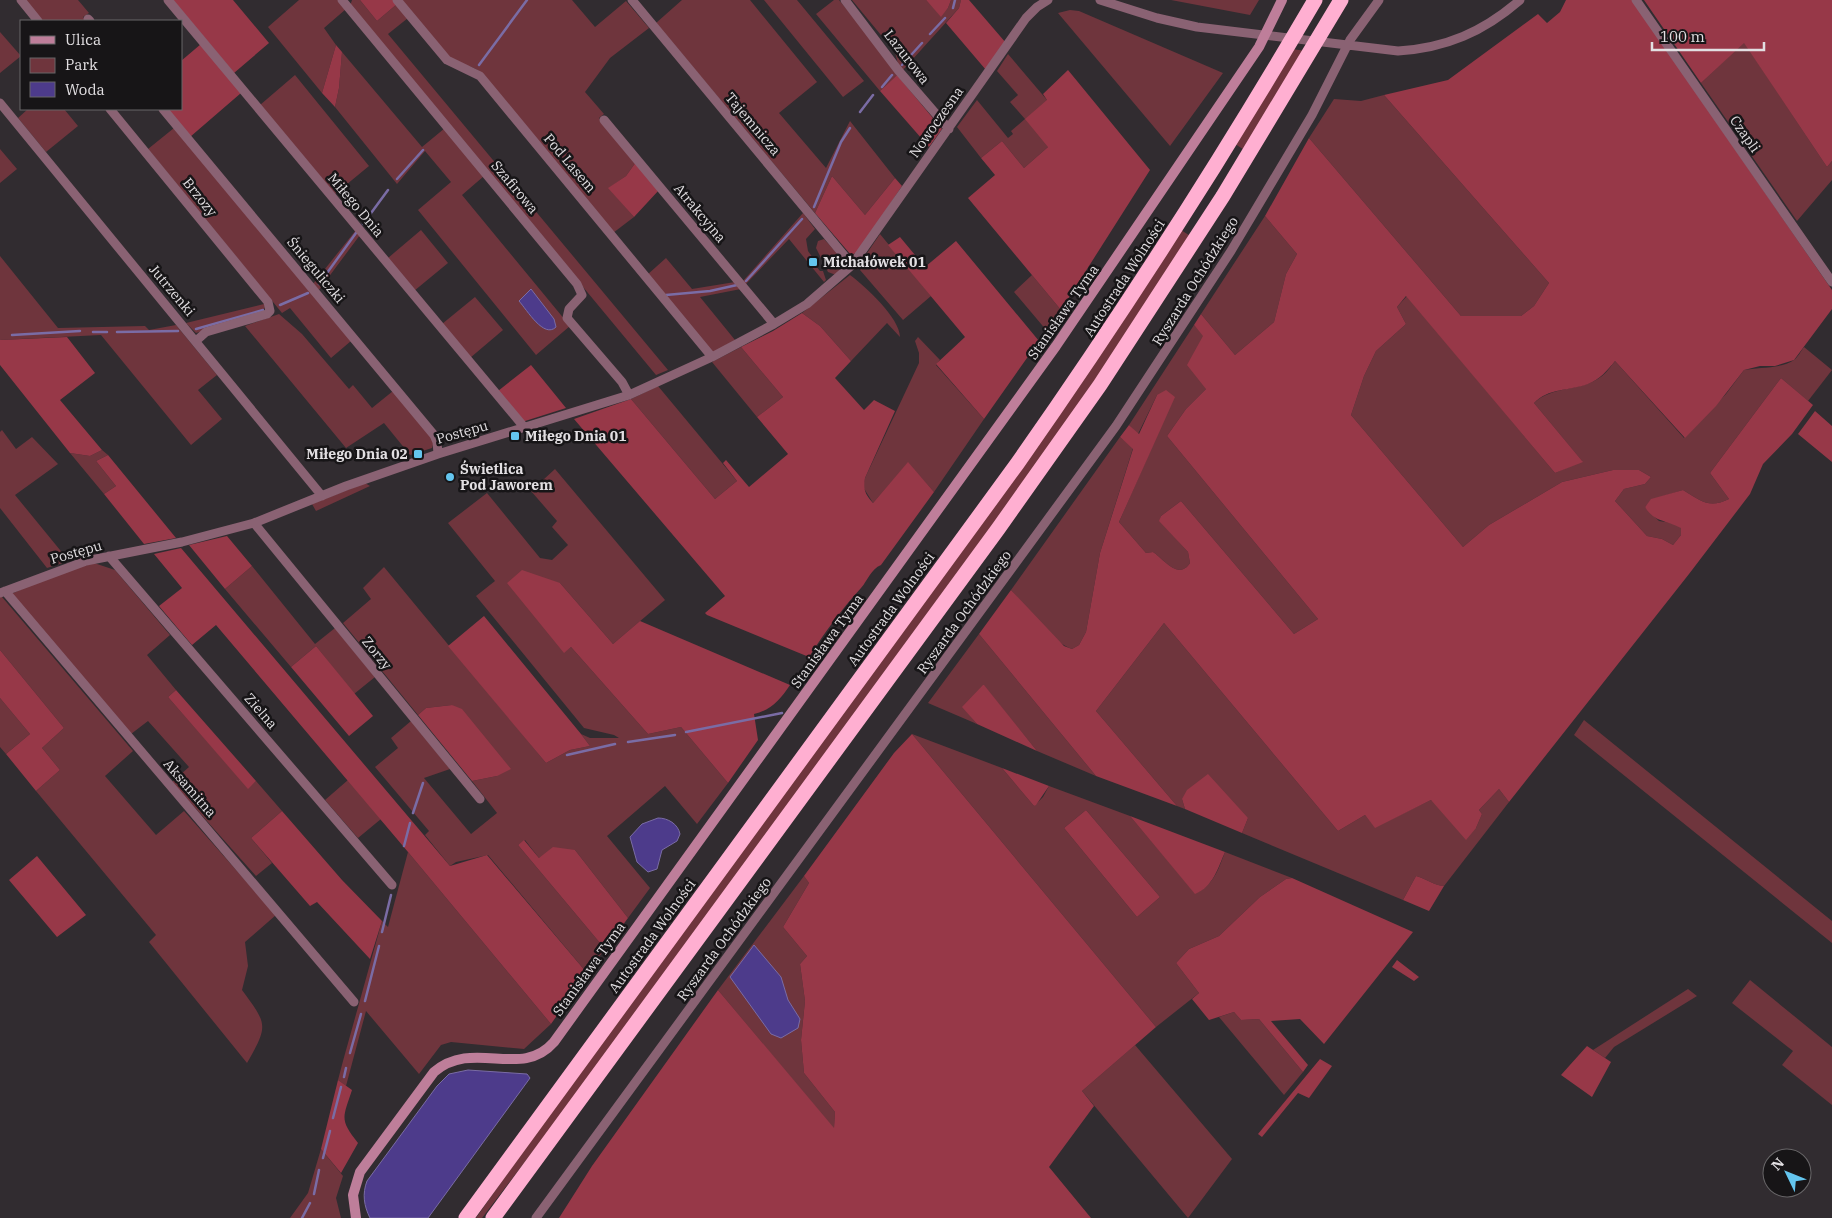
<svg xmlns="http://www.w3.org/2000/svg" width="1832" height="1218" font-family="'IBM Plex Serif',serif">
<rect width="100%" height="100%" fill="#312c30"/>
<path fill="#6f353d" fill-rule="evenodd" d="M25,0H78L89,13L83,17L86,21H43Z
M299,0H338L346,9L324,28L336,45L322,93L268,27Z
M352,0H360L377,21L397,4L408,18L388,34L668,370L656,375L350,6Z
M402,0H572L595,27L626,1L649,28L610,58L585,92L604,114L599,118L636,162L626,176L609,188L634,217L613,233L479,71C469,64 459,65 449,58Z
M682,0H750L817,82L779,113L826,168L850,121L895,178L865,215L832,176L815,213L656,23Z
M764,0H797L864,81L843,97Z
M834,0H839L890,61L897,75L880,91L816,14Z
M852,0H926L941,16L948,8L951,0H961L959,8L902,71L898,64L895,52Z
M1171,0H1259L1250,15Z
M1070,10L1079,11L1223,73L1170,146L1058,13Z
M0,32L21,56L0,73Z
M1744,42L1827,167L1832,161V180L1797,221L1701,83Z
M1292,49L1306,51L1246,151L1235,144Z
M342,52L422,147L445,128L484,176L462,195L570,326L536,355L418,210L451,182L425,151L397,184L335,107L339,88Z
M1008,54L1047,100L1048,147L1024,168L1002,141L981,158L957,127L977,100L1008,138L1013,134L1011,131L1025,119L1010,102L1018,95L997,71Z
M295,75L369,166L335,194L260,105Z
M1384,95L1549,283L1534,306L1521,316H1461L1309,138L1334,99L1361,101Z
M28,109H64L78,126L46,152L18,118Z
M174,128L351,341L331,358L290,308L282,313L148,149Z
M0,149L17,169L0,183Z
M803,213L815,229L806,239L808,251L813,258L811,260L820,271H823L826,280L824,282L789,239L746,284L743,281Z
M1265,216L1297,254L1286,274L1274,322L1235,355L1201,314Z
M356,230L360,235L319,290L313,284Z
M421,230L448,263L414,291L388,258Z
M1181,230L1192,237L1077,409L569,1104L482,1218H476L594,1050Z
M880,234L931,296L903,320L860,270L863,259Z
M824,239L845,262L841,271L836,275L828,272L816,248L818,241Z
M0,256L58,328L145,326L149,330L176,325L217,375L198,390L222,419L191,445L101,335L0,340Z
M666,258L692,289L735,282L741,289L700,297L735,340L712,353L647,275Z
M850,275C865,286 900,318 900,337L887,323L851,361L820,326L802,313Z
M1032,275L1061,310L1047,331L1014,292Z
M1407,296L1555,473L1582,461L1534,403C1553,385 1582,392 1602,376C1607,372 1611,366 1615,361L1684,438L1726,394L1744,370C1758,367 1782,369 1794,360C1798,357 1801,351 1804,347L1832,370L1808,401L1781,378L1710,473L1729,499C1709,509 1701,501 1683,490L1651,500L1645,507L1659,521L1672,523L1681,527V535L1673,545L1662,539L1647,536L1615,501L1624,489L1645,484L1651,477L1639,470H1613L1562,482L1489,525L1463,547L1351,415L1364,376L1376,351L1406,324L1397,307Z
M475,297L503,330L470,358L442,324Z
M264,304L265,307L262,313L196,333L186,323Z
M279,314L302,334L349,389L353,385L372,408L393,391L434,441L432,448L410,455L384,423L346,448L245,326Z
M1194,325L1203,335L1206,389L1186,409L1167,436L1318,619L1294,634L1181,501L1161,516L1160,521L1188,552L1190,563C1178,581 1164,559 1153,552L1146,553L1119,522L1174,397L1157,395L1138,434L1129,425Z
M918,337L940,360L936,365L984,419L934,492L908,463L873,503L863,487L865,478L919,363V353L915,341Z
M741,347L783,397L757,417L712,362Z
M658,386L737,481L715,499L631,399Z
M2,430L16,449L32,437L58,464L15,495L69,561L47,568L0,508V432Z
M1120,437L1133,448L1100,553L1086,632L1079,645L1072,649C1051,642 1026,607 1011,590Z
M102,450L108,455L96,461L116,486L104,494L70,453L90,456Z
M555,469L665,600L613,644L560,583L564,652L571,647L648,734L681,727L728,783L697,824L665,786L607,836L650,888L628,918L575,850L539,858L525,840L518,845L605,949L587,973L488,855L456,862L450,866L425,835L429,831L375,767L398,748L391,738L411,721L450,769L424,778L471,834L497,813L472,781L497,776L452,705L426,708L418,715L343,623L371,599L363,588L384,567L546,763L570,750L590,746L581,734L590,738H619L614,735L584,728L476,596L495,581L448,523L487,493L540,558L552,560L568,545L552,527L557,521L531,491Z
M365,483L370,486L316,511L312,504Z
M94,563L115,570L170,635L147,655L176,690L168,697L248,788L256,781L282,811L251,838L272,863L256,876L172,782L189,767L148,721L131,734L11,594L54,575Z
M252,566L315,644L335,628L375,677L354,694L316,646L291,667L225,589Z
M0,597H2L133,751L105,776L156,835L184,811L276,915L245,942L248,966L242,990C267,1024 269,1025 247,1063L149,942L156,935L36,791L60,770L42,748L64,728L0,650Z
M1164,623L1338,831L1365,815L1375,827L1431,800L1476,828L1482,814L1479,810L1499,789L1509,802L1444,886C1433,885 1427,879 1416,876L1403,900L1242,833L1248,818L1182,799L1185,809L1177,806L1096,711Z
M979,634L1096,776L1037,751L984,686L963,707L977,724L928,703Z
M0,698L30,734L6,754L0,747Z
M1584,720L1832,921V943L1574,735Z
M912,734L1002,768L1034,806L1043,797L1049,786L1130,816L1195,893C1213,887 1219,868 1225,852L1292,878L1286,879L1260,897L1219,936L1189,949L1176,963L1199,993L1156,1027ZM1086,810L1160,897L1137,917L1064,828Z
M348,780L381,819L358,838L325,800Z
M408,852L551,1024L524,1049L451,1042L441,1045L419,1074L366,1011L346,1086L338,1080L343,1061L382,921L388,927Z
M804,876L809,883L783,927L807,956L800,964L805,1001L801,1040L804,1073L835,1112L834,1129L718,990Z
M1750,980L1832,1047V1105L1782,1065L1793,1051L1732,1003Z
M1688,989L1697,996L1614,1047L1605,1058L1593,1050Z
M1234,1012L1241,1020L1259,1019L1303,1072L1284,1095L1219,1017Z
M1135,1045L1232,1159L1188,1218L1082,1091Z
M321,1149L343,1176L336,1198L341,1218H290L308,1193Z"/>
<path fill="#973848" d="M173,0H233L269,43L234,73Z
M360,0H393L397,4L377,21Z
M926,0H951L948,8L941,17Z
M961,0H969L1006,43L986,70L946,23L959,8Z
M1566,0H1632L1832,290V309L1794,360L1775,366H1760L1744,370L1716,406L1685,438L1615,361C1607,371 1600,379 1588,384C1569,391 1548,388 1534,403L1583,462L1555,473L1406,296L1397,307L1406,324L1376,351L1364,376L1351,415L1463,547L1489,525L1562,482L1613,470H1639L1651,477L1645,484L1624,489L1615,501L1647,536L1662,539L1673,545L1681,535V528C1666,520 1654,522 1645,507L1651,499L1683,490C1701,501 1709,509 1729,499L1710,473L1781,378L1813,405L1792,434L1763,464L1750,494L1689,574L1509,802L1499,789L1479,810L1482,814L1476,828L1466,840L1431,800L1375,828L1365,815L1338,831L1164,623L1096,711L1177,806L1096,776L979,634L1011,590L1064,646L1072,649L1079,645L1086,632L1100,553L1133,449L1120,437L1129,425L1139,434L1157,395L1166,390L1175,397L1119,522L1146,553L1153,552C1164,559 1178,581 1190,563L1188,552L1159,521L1161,516L1181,501L1294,634L1318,619L1167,436L1186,409L1206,389L1187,365L1203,336L1194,325L1201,314L1235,355L1274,322L1286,274L1297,254L1265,216L1309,138L1461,316H1521L1534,306L1549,283L1384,95L1448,80L1538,14L1547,23L1560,12Z
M1644,0H1832V161L1827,167L1744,43L1701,83Z
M201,44L241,93L190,137L167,109H181V61Z
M336,45L342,52L339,88L335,107L322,93Z
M1068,70L1150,170L1061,310L968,198L995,175L981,158L1002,141L1024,168L1048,147L1025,119L1047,100L1043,94Z
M897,75L942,129L929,147L880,91Z
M636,162L659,190L634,217L608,188L626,176Z
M832,176L865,215L895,178L902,186L858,252L851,255L815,213Z
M900,237L925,267L956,241L1039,341L984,419L936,364L965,337L888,245Z
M802,313L820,326L851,361L835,378L864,410L874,400L895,411L865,478C863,489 865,494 873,503L908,462L934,492L881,565C871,569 868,580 861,588C841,610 825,632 809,657L707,615L705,613L725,596L574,419L631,399L715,499L737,481L723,463L726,460L749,487L788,454L757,417L783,397L741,347L773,331Z
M67,337L95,373L60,400L102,450L90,456L70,453L0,365V340Z
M531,365L566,408L522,422L498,391Z
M1815,411L1832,426V462L1798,434Z
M108,455L176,538L144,544L104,494L116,486L96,461Z
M227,536L252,566L225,589L189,545Z
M181,548L450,866L487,855L587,973L551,1024L408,852L216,625L192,645L159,606L182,588L154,554Z
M522,570L560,583L613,644L640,621L790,685C780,700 771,710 754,714L758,740L728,783L681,727L648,734L571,647L564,653L507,583Z
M484,616L581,734L590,746L570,750L546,763L448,646Z
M316,646L373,716L349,736L291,667Z
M0,650L64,728L42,748L60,770L36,791L6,754L30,734L0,698Z
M983,685H984L1037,751L977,724L962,707Z
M176,690L256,781L248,789L168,697Z
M452,705L462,709L511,769L497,776L472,781L418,715L426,708Z
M912,734L1156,1027L1082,1091L1094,1106L1049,1167L1091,1218H559L592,1166L718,990L834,1128L835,1112L804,1073L801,1040L805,1001L800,964L807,956L783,927L809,883L804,876L894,753Z
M1002,768L1049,786L1036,805L1034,806Z
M1208,774L1248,818L1242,833L1185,809L1182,799L1187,790Z
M1086,810L1160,897L1137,917L1064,828Z
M282,811L342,880L382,921L370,959L317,902L310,906L251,838Z
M1130,816L1225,852C1218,868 1213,887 1195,894Z
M524,840L539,858L553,847L575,850L628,918L605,949L518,845Z
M37,856L86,915L57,937L9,880Z
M1416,876C1427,879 1433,885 1444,886L1429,911L1403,900Z
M1292,878L1413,932L1324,1044L1300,1019L1271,1021L1308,1065L1303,1072L1259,1019L1241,1020L1234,1012L1209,1020L1192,999L1199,993L1176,963L1189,949L1219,936L1260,897L1286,879Z
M1397,960L1419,977L1414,981L1392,967Z
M1587,1046L1611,1062L1592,1097L1561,1075Z
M1320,1059L1332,1066L1309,1098L1298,1093L1262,1137L1258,1134Z
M338,1080L352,1090C343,1118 339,1119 358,1143L341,1173L321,1149Z"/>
<path fill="#4d3b8b" stroke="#7a6ca5" d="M531,289L554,319L556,327C544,339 527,310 519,301Z
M658,818C668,818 678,824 680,834L677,841L662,850L657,869L648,872L637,862L630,837L642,824Z
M754,945L781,977L788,1000L800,1019L798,1028L781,1038L771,1034L730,977Z
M468,1070L527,1074L530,1078L428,1218H370C364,1206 362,1194 367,1181L437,1086L449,1074Z"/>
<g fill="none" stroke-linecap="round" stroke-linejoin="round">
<path stroke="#7a6ca5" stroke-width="2.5" d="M953,8L955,0
M930,34L945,18
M479,65L527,0
M902,65L922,43
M882,87L892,75
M860,112L873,95
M397,179L423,150
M814,207L841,142L850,128
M363,224L388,190
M746,281L802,219
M319,284L356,233
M666,295L710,291L737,285
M280,305L308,293
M196,329L263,310
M93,332H107
M117,332L178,331
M12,335L80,331
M686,732L782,713
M628,742L675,735
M567,755L615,744
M413,813L423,783
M404,846L410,823
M382,932L391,895
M365,1001L379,946
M350,1053L361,1014
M344,1077L346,1068
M333,1118L341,1087
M323,1158L330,1131
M314,1194L319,1170
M302,1218L310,1203"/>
<path stroke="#8a6273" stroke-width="9" d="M21,0L38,21
M168,0L524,427
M342,0L577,284L582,295L569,309L567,318L622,382L629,395
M397,0L447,60L480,76L712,357
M632,0L852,265
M845,0L898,70L949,129
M1100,0L1157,18L1197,27L1398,51C1446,48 1483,32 1520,0
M1636,0L1832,282
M88,19L90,21
M0,103L322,496
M110,109L268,302L270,311L267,314L206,332L196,341
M163,109L434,435L437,442L438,454
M604,120L774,324
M254,523L480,799
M109,556L392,885
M5,591L354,1002
M0,593L86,561L182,542L254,523L346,486L438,454L629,395L712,357L774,324L807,304L852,265L1026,18L1037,7L1048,0
M536,1218L1116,426L1231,251L1312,115L1350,40L1379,0"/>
<path stroke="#be7e9a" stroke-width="10" d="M356,1218L353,1195L360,1172L434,1072C474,1038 521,1080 554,1042L1056,346L1259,47L1282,0"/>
<path stroke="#ffafd1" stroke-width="15" d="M466,1218L1017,464C1123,313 1222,159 1315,0
M493,1218L998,529L1100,385L1223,196L1341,0"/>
</g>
<g fill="#64c5ee" stroke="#171517" stroke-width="2">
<rect x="808" y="257" width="10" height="10" rx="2.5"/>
<rect x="510" y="431" width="10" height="10" rx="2.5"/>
<rect x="413" y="449" width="10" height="10" rx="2.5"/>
<circle cx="450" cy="477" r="5"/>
</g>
<g text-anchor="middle" stroke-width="5" stroke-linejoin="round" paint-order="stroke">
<g font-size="14" fill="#e2dfe2" stroke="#171517">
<text transform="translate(907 57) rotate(52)" y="5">Lazurowa</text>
<text transform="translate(936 122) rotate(-55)" y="5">Nowoczesna</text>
<text transform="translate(753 124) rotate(50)" y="5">Tajemnicza</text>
<text transform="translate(1745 134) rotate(55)" y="5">Czapli</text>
<text transform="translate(570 163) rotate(50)" y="5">Pod Lasem</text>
<text transform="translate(515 187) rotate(50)" y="5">Szafirowa</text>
<text transform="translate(200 197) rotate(51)" y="5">Brzozy</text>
<text transform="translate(356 205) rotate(50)" y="5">Miłego Dnia</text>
<text transform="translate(700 213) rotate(50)" y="5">Atrakcyjna</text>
<text transform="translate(316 270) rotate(50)" y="5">Śnieguliczki</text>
<text transform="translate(1124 278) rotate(-57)" y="5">Autostrada Wolności</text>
<text transform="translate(1195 281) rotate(-58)" y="5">Ryszarda Ochódzkiego</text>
<text transform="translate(172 290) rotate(50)" y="5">Jutrzenki</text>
<text transform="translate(1063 312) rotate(-55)" y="5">Stanisława Tyma</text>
<text transform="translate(462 432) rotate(-16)" y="5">Postępu</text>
<text transform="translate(76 552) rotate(-16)" y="5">Postępu</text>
<text transform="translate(891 609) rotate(-54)" y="5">Autostrada Wolności</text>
<text transform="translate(964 612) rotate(-54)" y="5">Ryszarda Ochódzkiego</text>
<text transform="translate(827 641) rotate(-54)" y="5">Stanisława Tyma</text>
<text transform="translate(377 653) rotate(51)" y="5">Zorzy</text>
<text transform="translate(261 711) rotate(49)" y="5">Zielna</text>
<text transform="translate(190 788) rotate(49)" y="5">Aksamitna</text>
<text transform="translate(652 936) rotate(-54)" y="5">Autostrada Wolności</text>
<text transform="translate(724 939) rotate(-54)" y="5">Ryszarda Ochódzkiego</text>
<text transform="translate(589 969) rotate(-54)" y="5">Stanisława Tyma</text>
</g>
<g font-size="14" font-weight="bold" fill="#e2dfe2" stroke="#171517" text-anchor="start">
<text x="823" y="267">Michałówek 01</text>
<text x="525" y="441">Miłego Dnia 01</text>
<text x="408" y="459" text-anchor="end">Miłego Dnia 02</text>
<text x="460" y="474">Świetlica<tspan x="460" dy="16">Pod Jaworem</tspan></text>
</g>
</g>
<rect x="20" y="20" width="162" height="90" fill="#171517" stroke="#686668"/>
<rect x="30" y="36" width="25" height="8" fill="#be7e9a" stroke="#686668"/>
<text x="65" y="45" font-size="15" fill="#e2dfe2">Ulica</text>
<rect x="30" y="58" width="25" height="15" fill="#6f353d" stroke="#686668"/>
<text x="65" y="70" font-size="15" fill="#e2dfe2">Park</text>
<rect x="30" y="82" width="25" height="15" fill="#4d3b8b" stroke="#686668"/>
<text x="65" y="95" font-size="15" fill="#e2dfe2">Woda</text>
<g transform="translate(1787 1173) rotate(313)"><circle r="24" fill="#171517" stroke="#686668"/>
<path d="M0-4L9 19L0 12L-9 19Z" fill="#64c5ee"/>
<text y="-8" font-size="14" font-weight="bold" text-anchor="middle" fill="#e2dfe2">N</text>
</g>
<path d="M1652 42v8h112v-8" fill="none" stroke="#e2dfe2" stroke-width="2.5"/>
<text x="1660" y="42" font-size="15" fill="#e2dfe2" stroke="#171517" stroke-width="4" paint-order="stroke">100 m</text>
</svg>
